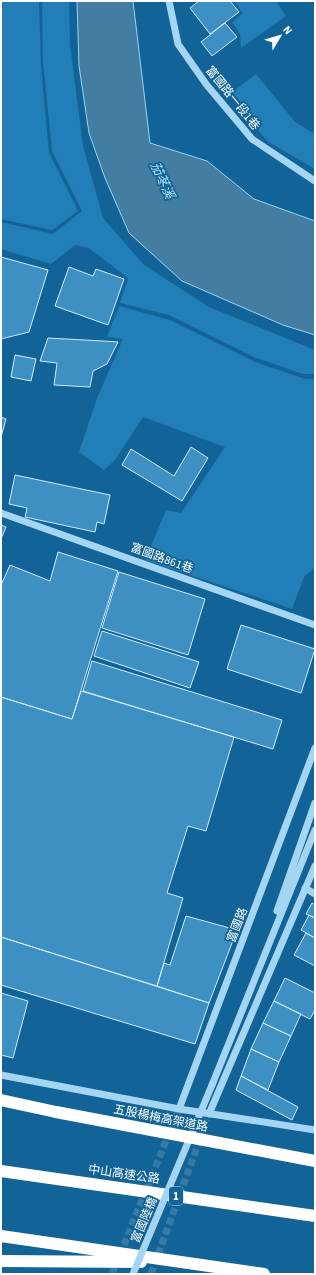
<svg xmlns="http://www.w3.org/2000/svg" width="316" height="1275" font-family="'Source Sans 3','Noto Sans TC',sans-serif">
<rect width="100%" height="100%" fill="#126498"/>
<path fill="#217eb6" d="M1,1H39L41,66L49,153L78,211L52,230L1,219Z
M42,1H69L70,45L83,146L103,218L144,265L209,307L315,350V374H303L254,357L169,315L120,303L128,278L89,248L75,245L51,264L1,249V222L53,234L82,211L52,151L43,62Z
M234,1H276L286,16L241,48L240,34L232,22L243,13Z
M256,74L295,122L315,134V169L267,141L230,94Z
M119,306L170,320L255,362L305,379H315V567L304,577L292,609L145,560L166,510L181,513L225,447L143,417L115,460L104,470L79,452L97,398L123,339L107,337Z"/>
<path fill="#437da2" stroke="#96d4f7" d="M77,1H133L150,143L207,161L254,199L315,221V335L283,325L182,281L129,233L105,178L89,133L79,66Z"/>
<path fill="#3f90c2" stroke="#ccebfd" d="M199,1H230L239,12L210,34L190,8Z
M225,23L237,37L212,56L201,42Z
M1,257L48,270L29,332L1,339Z
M69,267L93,276L96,269L124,279L108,325L55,306Z
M48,338L103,341L118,342L107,364L93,371L90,387L54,385L57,363L40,361Z
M15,355L36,359L31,381L11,377Z
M1,417L6,419L1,437Z
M191,447L208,458L182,501L122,465L131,449L174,476Z
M15,475L110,495L104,524L97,522L95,532L25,517L27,508L9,504Z
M1,525L6,527L1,539Z
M58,552L118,571L72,719L1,697V585L10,565L50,581Z
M119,572L205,599L188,655L102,628Z
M241,625L315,649L301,693L227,669Z
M102,631L199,662L190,688L94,656Z
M92,661L282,720L273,749L83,691Z
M81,691L234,737L206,831L188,826L167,893L183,898L157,986L1,937V697L72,719Z
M312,903L315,905V918L306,914Z
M309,915L315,918V938L301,930Z
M186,916L237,930L209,1003L157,986L164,963L170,965Z
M306,933L315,938V966L294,955Z
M1,937L209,1003L195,1044L1,985Z
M285,978L315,993V1010L310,1019L274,1001Z
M1,993L28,1001L13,1058L1,1055Z
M274,1001L301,1014L291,1036L263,1023Z
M263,1023L291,1036L279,1062L251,1049Z
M251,1049L279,1062L268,1090L241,1076Z
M241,1076L298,1107L292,1120L236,1090Z"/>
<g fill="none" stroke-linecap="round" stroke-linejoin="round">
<path stroke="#367ba7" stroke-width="7" stroke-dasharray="7 3.5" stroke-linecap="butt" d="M112,1274L179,1109
M151,1274L209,1114"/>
<path stroke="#a4d6f3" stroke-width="7" d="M169,1L178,44L206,84L252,139L315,181
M1,513L315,625
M305,888L315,894
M277,911L315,803
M1,1075L179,1109L315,1130
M212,1085L315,830
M179,1109L315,748
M209,1114L315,866"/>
<path stroke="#fff" stroke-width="12" d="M1,1100L56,1112
M1,1171L315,1216
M1,1236L264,1274
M1,1261L141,1262"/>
<path stroke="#a4d6f3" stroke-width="7" d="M133,1274L212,1085"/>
<path stroke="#fff" stroke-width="12" d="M56,1112L315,1161"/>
</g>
<g text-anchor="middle" stroke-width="3.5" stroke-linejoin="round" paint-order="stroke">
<rect fill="#126498" stroke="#b8d0e0" stroke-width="1" x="169" y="1187" width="14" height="18" rx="3"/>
<g font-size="11" font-weight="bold" fill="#fff">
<text x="176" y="1200">1</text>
</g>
<g font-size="12" fill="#fff" stroke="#126498">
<text transform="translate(233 98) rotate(51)" y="4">富國路一段1巷</text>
<text transform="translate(162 558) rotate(20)" y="4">富國路861巷</text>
<text transform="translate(237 925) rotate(-69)" y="4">富國路</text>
<text transform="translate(161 1118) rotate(11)" y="4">五股楊梅高架道路</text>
<text transform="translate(124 1174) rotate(8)" y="4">中山高速公路</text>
<text transform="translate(144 1220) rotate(-67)" y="4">富國陸橋</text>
</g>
<g font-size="13" font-style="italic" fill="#b4e1fa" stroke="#126498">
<text transform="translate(163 180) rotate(65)" y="5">茄苳溪</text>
</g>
</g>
<rect width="316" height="1275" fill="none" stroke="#ffffff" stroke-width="4"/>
<g transform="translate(280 36) rotate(52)" stroke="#126498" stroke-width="3" paint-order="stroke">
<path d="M0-3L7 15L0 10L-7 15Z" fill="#ffffff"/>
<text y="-6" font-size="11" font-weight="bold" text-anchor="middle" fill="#ffffff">N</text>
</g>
</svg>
